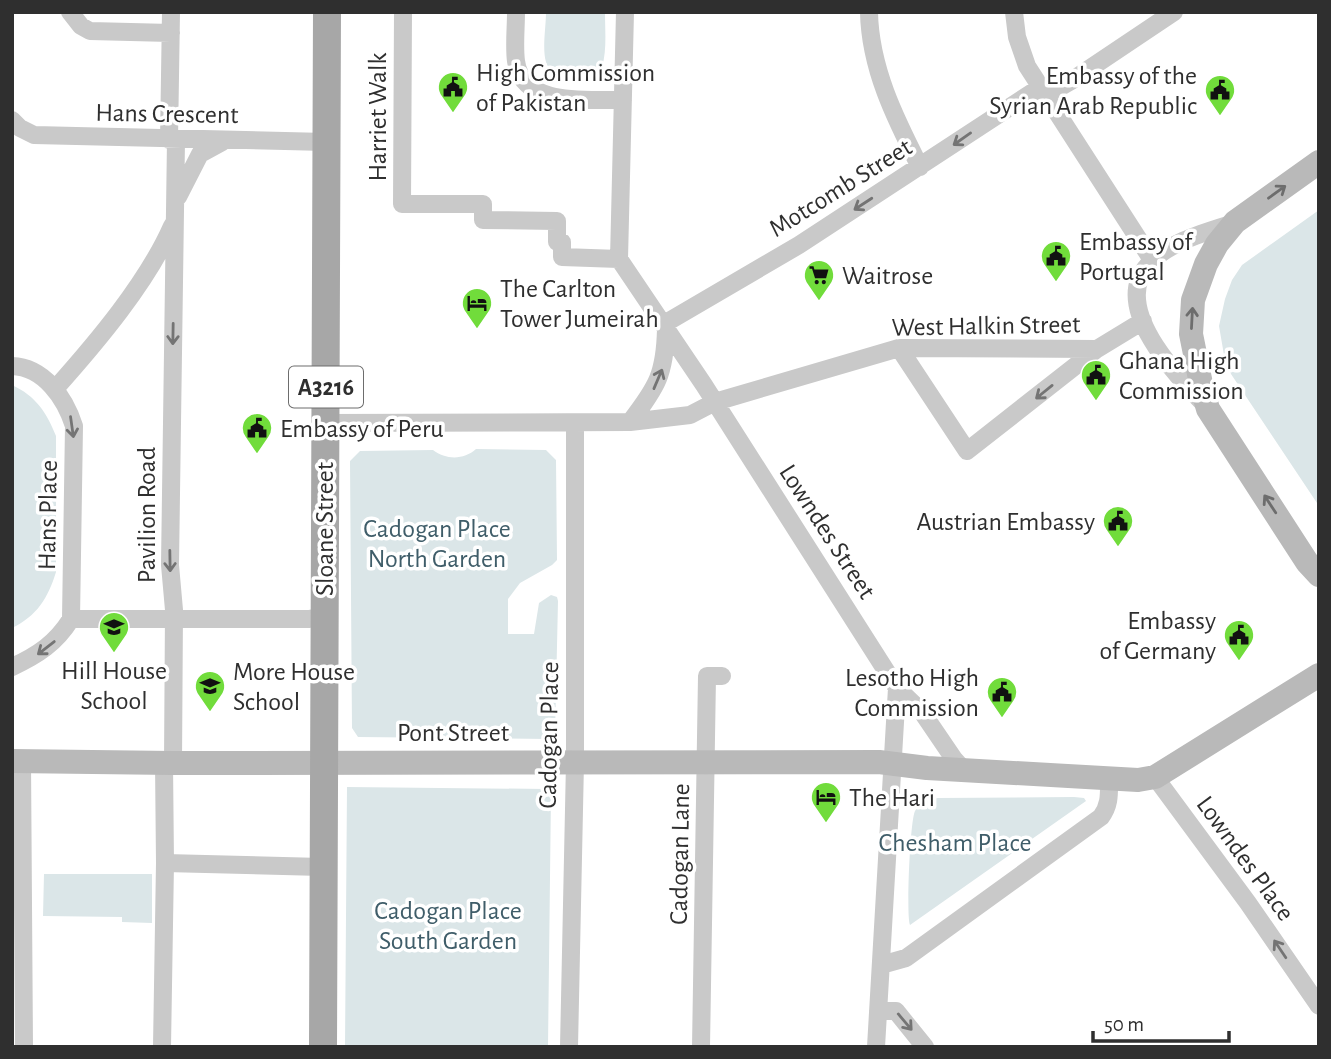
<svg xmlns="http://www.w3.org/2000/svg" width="1331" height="1059" font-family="'Alegreya Sans',sans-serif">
<rect width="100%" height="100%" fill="#fff"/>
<path fill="#dbe6e8" d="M546,12H605C605,30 607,51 602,67C592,95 554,85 546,62C542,48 546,27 546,12Z
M1319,210V506L1231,374L1224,355L1219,326L1225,299L1232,280L1242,265Z
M12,385C36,396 47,413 56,436V572C48,598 37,616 12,628Z
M476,449L546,450L556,460L557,560L552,565L520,583L508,599V634H534L539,603L551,595L557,597L558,601L555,735L548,739L358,737L352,728L350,461L360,451L433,450C446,460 464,460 476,449Z
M347,787L546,789L551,793L548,1047H345Z
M938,798L1074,797L1084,798L1086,801L910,925C906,917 910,820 915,811C920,802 929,799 938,798Z
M44,874H152V923L122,922V917L43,916Z"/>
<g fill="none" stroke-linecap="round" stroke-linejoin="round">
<path stroke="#c9c9c9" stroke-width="18" d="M70,12L81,26L90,31L171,33
M403,12L402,204H483V220L557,221V242H562V257L619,259
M516,12C516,28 514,46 516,61C522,108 590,99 623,100
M625,12L619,259L704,385L897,688L922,712L954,759L964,770
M869,12C870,68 895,118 920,167
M1014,12L1017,37L1027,66L1152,260
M1045,96L1071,81L1174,12
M12,120L20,128L34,135L326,142
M169,140L171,12
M178,197L200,154L222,142
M664,324L799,245L1039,88
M899,348L967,451L1097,349L1143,321
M12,366C44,367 65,398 74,426L71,619C56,643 38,655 12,667
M55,389C96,343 147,283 172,226
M1206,406C1178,377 1110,308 1148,265C1168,242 1206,232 1234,223
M630,422C657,387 665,374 666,329
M325,423L630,422L690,415L715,402L899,348L1097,349
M71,619H309L324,616
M22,761L24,1047
M173,763L174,610L170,565L176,140
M1155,777L1248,903L1319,1006
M165,863L322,867
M881,965L906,958L1101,817C1110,805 1109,794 1109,780
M878,1011H896L925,1047
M162,1047L165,863L164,763
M569,1047L575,762V423
M701,1047L707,676H722
M876,1047L897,688"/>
<path stroke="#b9b9b9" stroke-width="24" d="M1319,162L1235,222L1217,244L1206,264L1193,300L1191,334L1201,384L1208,409L1307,562L1319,575
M12,761L173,763L879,762L927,768L1138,780L1155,777L1319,675"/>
<path stroke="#a7a7a7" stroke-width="28" d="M323,1047L327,12"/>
</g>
<defs><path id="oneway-shaft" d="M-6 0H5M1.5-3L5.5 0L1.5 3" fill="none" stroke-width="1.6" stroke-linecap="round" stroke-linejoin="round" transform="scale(1.75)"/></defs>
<g stroke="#747474">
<use href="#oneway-shaft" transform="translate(962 139) rotate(145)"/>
<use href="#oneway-shaft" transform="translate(863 204) rotate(147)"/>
<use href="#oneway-shaft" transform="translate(173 334) rotate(91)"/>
<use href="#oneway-shaft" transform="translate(658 379) rotate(-67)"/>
<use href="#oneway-shaft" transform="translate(1044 392) rotate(141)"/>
<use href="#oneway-shaft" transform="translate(72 427) rotate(82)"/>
<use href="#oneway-shaft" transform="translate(170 561) rotate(89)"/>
<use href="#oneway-shaft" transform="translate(46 648) rotate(142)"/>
<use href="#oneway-shaft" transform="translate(1280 949) rotate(-124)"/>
<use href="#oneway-shaft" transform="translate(905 1022) rotate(50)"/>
</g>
<g stroke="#6d6d6d">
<use href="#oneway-shaft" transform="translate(1277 192) rotate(-36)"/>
<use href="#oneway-shaft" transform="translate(1192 318) rotate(-87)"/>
<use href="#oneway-shaft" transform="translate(1270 504) rotate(-123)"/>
</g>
<defs>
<g id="civic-pin" transform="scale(1.575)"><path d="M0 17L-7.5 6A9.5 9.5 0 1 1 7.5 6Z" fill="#71dc3b" stroke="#fff"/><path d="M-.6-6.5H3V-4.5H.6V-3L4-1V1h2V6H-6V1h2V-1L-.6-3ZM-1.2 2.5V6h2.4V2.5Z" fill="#111"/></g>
<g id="supermarket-pin" transform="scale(1.575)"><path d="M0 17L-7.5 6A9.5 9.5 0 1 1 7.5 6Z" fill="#71dc3b" stroke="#fff"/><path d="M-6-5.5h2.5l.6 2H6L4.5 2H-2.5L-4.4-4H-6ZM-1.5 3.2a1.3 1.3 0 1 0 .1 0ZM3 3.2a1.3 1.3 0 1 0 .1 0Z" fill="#111"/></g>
<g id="hotel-pin" transform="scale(1.575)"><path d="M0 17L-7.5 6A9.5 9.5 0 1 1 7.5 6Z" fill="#71dc3b" stroke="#fff"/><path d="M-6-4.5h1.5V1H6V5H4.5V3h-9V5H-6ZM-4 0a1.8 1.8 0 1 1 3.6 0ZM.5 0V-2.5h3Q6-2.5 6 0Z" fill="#111"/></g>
<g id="school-pin" transform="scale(1.575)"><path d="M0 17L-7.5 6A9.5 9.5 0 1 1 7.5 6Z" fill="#71dc3b" stroke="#fff"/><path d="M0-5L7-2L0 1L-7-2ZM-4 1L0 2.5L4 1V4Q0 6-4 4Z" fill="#111"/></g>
</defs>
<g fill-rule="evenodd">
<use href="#civic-pin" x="453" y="87"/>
<use href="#civic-pin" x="1220" y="90"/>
<use href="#civic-pin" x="1056" y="256"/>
<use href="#supermarket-pin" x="819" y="275"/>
<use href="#hotel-pin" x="477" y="303"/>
<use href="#civic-pin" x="1096" y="375"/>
<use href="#civic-pin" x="257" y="428"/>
<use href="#civic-pin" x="1118" y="521"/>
<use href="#school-pin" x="114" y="627"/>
<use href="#civic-pin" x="1239" y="635"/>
<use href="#school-pin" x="210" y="686"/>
<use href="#civic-pin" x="1002" y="692"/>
<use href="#hotel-pin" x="826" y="797"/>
</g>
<g text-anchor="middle" stroke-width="7" stroke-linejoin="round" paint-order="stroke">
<rect fill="#fff" stroke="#6d6d6d" stroke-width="2" x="289" y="366.5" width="74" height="41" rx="5"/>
<g font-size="24" font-weight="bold" fill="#2f2f2f">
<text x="326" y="395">A3216</text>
</g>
<g font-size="26" fill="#2f2f2f" stroke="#fff" text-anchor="start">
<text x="476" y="81">High Commission<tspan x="476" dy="30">of Pakistan</tspan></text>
<text x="1197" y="84" text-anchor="end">Embassy of the<tspan x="1197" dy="30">Syrian Arab Republic</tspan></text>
<text x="1079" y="250">Embassy of<tspan x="1079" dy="30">Portugal</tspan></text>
<text x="842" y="284">Waitrose</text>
<text x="500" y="297">The Carlton<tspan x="500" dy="30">Tower Jumeirah</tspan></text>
<text x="1119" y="369">Ghana High<tspan x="1119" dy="30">Commission</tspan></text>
<text x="280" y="437">Embassy of Peru</text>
<text x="1095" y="530" text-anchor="end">Austrian Embassy</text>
<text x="1216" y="629" text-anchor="end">Embassy<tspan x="1216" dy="30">of Germany</tspan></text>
<text x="114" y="679" text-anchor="middle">Hill House<tspan x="114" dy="30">School</tspan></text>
<text x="233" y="680">More House<tspan x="233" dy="30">School</tspan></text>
<text x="979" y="686" text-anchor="end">Lesotho High<tspan x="979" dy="30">Commission</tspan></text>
<text x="849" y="806">The Hari</text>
</g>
<g font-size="26" fill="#2f2f2f" stroke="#fff">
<text transform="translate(167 113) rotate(1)" y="9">Hans Crescent</text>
<text transform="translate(377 117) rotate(-90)" y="9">Harriet Walk</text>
<text transform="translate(840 187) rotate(-32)" y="9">Motcomb Street</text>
<text transform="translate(986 325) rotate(-1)" y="9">West Halkin Street</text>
<text transform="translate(47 515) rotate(-89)" y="9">Hans Place</text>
<text transform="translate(146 515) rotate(-90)" y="9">Pavilion Road</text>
<text transform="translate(324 529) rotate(-90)" y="9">Sloane Street</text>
<text transform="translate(828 531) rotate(57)" y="9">Lowndes Street</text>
<text x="453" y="741">Pont Street</text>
<text transform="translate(548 735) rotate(-89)" y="9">Cadogan Place</text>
<text transform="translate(679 854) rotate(-89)" y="9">Cadogan Lane</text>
<text transform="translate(1246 858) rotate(54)" y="9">Lowndes Place</text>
</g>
<g font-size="26" fill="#3f5d69" stroke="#fff">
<text x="437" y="537">Cadogan Place<tspan x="437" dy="30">North Garden</tspan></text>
<text x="955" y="851">Chesham Place</text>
<text x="448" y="919">Cadogan Place<tspan x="448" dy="30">South Garden</tspan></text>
</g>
</g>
<rect width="1331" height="1059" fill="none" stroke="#2f2f2f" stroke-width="28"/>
<path d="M1093 1031v10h136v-10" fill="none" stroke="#2f2f2f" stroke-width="3.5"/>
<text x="1104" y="1031" font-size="21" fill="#2f2f2f" stroke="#ffffff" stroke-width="5" paint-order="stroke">50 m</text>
</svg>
